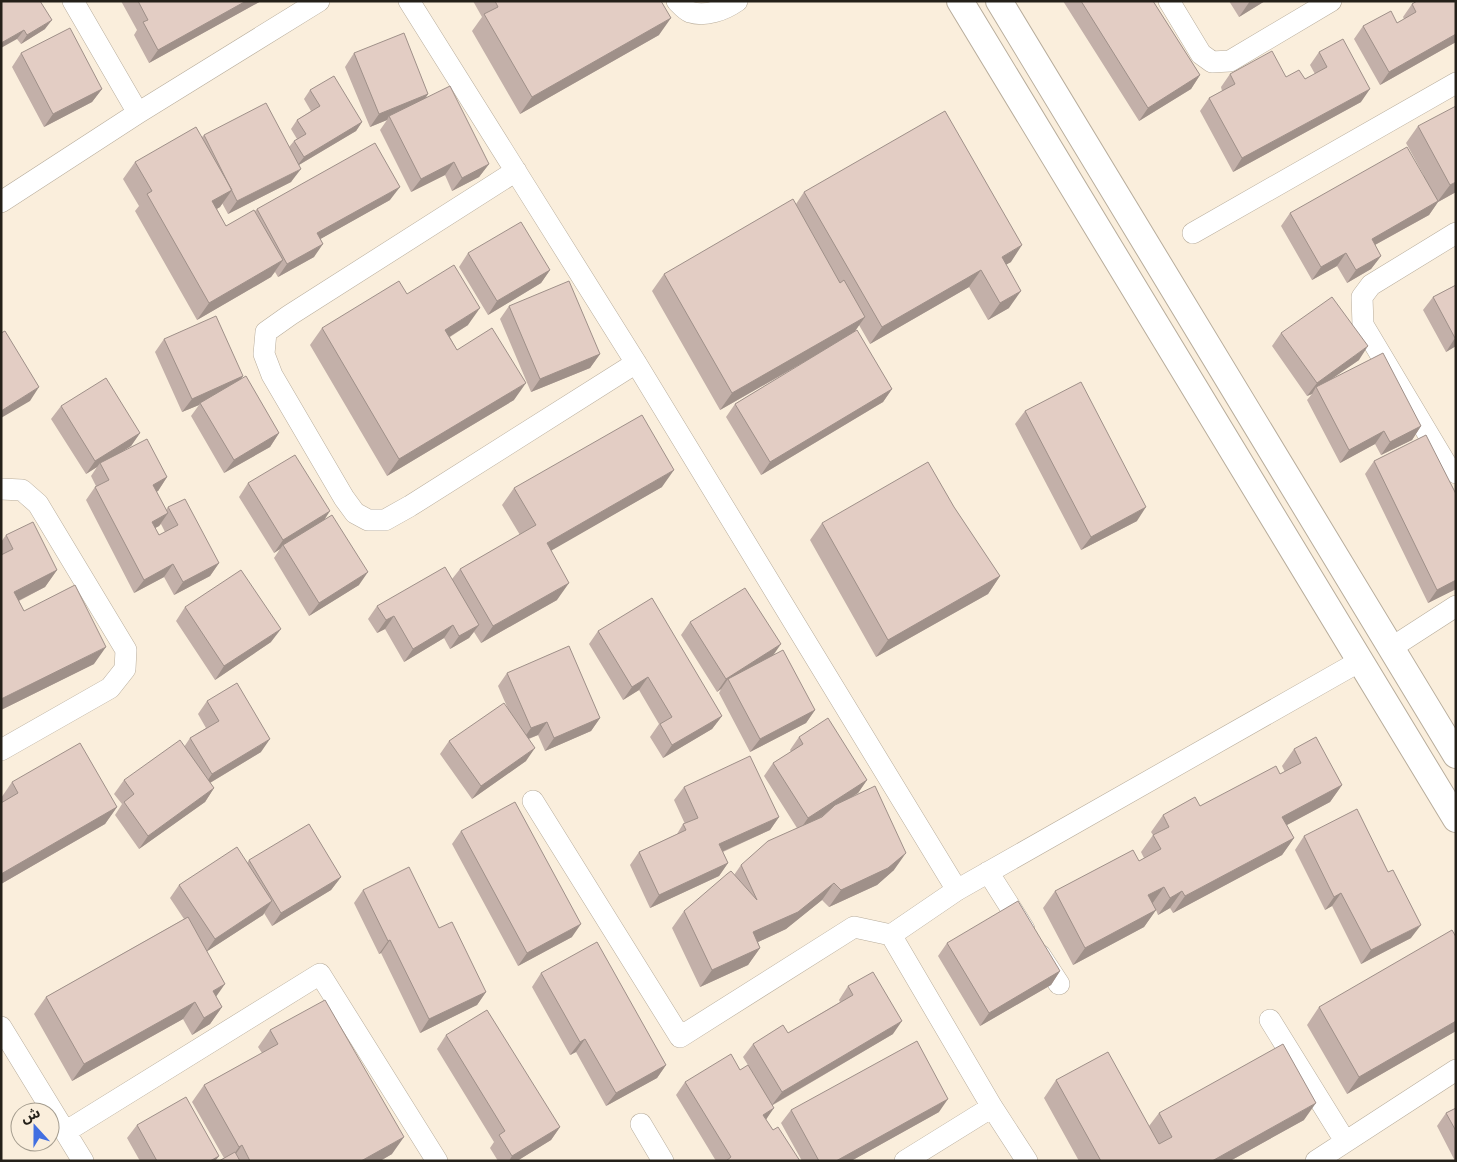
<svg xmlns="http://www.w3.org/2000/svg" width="1457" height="1162" font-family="Mulish,'Noto Sans Arabic',sans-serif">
<rect width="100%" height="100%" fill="#faeedc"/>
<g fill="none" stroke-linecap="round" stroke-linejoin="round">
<g stroke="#b8ad9c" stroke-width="22">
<path id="minor" d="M73,1L138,113
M409,1L636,363L957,890
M677,1C681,5 685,10 690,12C706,17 724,10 737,1
M1169,1L1201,54L1212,62L1230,61L1331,1
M516,171L290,315L266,332L264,354L272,375L344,498L355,513L368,520H385L410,506L636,363
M1,202L138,113L319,1
M1193,233L1456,83
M1456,233L1371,285L1362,297L1363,325L1446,464L1456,473
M1,489L22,490L38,504L126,650L125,669L110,688L1,750
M1391,648L1456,606
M533,801L680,1037L854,927L891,935L992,1107L1027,1161
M988,872L1024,929
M891,935L957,890L1360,661
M1040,955L1059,984
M1270,1020L1345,1141
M1,1027L83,1161
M641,1124L663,1161
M65,1132L320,974L437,1161
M905,1161L992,1107
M1316,1161L1456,1070"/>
</g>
<g stroke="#b8ad9c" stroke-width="28">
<path id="tertiary" d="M960,1L1456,819
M999,1L1456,755"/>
</g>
<use href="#minor" stroke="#fff" stroke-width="21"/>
<use href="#tertiary" stroke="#fff" stroke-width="26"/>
</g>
<path fill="#c3b0a9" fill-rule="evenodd" d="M1,1L45,29L21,44L17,39Z
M121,1H261L149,63L134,35L137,30Z
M473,1H661L659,35L520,114L472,31L482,17Z
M1063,1H1153L1200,75L1191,89L1139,121Z
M1229,1H1265L1239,17Z
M1456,1V42L1380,85L1354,39L1363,26L1397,23L1404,19L1403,17L1412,4Z
M1319,52L1361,102L1233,172L1200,111L1209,98L1222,91L1221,87L1230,74L1286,77L1305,79L1315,74L1310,65Z
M21,53L102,89L92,102L44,127L12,67Z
M354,53L428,94L425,99L489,164L479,177L452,191L445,175L411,192L380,130L387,120L370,127L345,67Z
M310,90L362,122L356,131L299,165L291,182L228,214L222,203L220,207L217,209L226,226L255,211L257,209L390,200L320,239L314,257L278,277L275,272L271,277L197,320L135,211L139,206L123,179L135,162L202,137L204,135L289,147L294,141L297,139L291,129L297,120L311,111L304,99Z
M1418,126L1456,192L1438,202L1429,215L1375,245L1381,256L1371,269L1347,283L1337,266L1312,280L1281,226L1290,213L1424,176L1406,143Z
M804,192L1011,262L1006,264L1009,308L988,320L969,287L870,344L859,325L854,332L892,389L883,402L761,475L726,417L735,404L815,356L720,410L652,291L664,274L796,204Z
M468,253L550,270L541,283L488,315L459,267Z
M1456,285V346L1446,352L1423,310L1433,297Z
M407,294L468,325L450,337L457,350L514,400L387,476L310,345L322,328Z
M509,306L600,354L590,368L531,392L500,319Z
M1281,333L1359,360L1333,378L1421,426L1412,440L1381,455L1375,444L1340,463L1307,400L1312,394L1307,396L1272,346Z
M164,339L243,376L240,379L279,433L270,447L224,473L191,416L199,405L182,412L155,352Z
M61,406L140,433L131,446L123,451L167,477L158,491L156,492L166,510L168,507L219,563L210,576L174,595L164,577L134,593L86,500L95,487L96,486L91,476L97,467L86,474L51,419ZM161,524L165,532L159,535L155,528L159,526Z
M1025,411L1137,521L1081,550L1015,424Z
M1374,461L1456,494V589L1428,603L1365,474Z
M248,483L324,519L359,585L309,616L274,558L280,549L274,553L239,497Z
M662,487L551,550L557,600L481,643L474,632L469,638L450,649L444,638L404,662L385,629L377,633L368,619L377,606L452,579L460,569L520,535L502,505L514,488Z
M822,523L1000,576L988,594L876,657L810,540Z
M6,535L57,570L45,587L19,601L24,611L94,664L1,710V542Z
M185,607L271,642L215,680L176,621Z
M690,622L773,656L815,710L806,723L750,752L719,693L721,689L717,692L681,635Z
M598,631L722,716L712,729L663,758L650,737L659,724L639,690L623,700L589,644Z
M507,673L600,718L591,731L545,751L538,735L529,739L526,761L472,799L440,754L449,741L508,709L498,686Z
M207,701L261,752L210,783L214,788L205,802L139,849L115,815L122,804L114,794L124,780L184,747L190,738L206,728L198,714Z
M799,737L867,780L858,793L853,796L894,870L877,885L829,907L822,900L786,929L758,942L760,948L748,965L700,987L672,928L684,911L734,875L741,865L797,828L764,776L773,763L791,752L790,750Z
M1294,749L1342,785L1330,802L1287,825L1294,838L1282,855L1173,913L1170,908L1158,915L1156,910L1144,927L1073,965L1043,908L1055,891L1139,861L1144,858L1141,852L1153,835L1151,832L1163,815L1200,806L1285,772L1282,766Z
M12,782L117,807L105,824L1,884V798Z
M684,787L779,817L770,830L723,852L728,863L719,876L650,908L630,865L639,852L677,834L683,824H685L674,800Z
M461,831L572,937L518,966L452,844Z
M1304,836L1411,938L1361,964L1332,906L1325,910L1295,850Z
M249,860L341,877L331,890L272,926L264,913L263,915L207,951L216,997L222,1007L210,1024L192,1035L183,1019L72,1081L34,1014L46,997L184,919L170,898L179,885L247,863Z
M363,890L439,928L486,992L477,1005L420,1033L381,953L379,954L354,903Z
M1456,937V1031L1347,1094L1307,1025L1319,1007Z
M947,943L1060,971L1051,985L980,1026L938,956Z
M541,973L666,1065L657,1078L606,1106L576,1052L570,1055L532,987Z
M848,986L893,1034L773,1105L766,1120L773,1130L800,1161H716L676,1095L685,1082L740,1070L757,1080L743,1057L753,1044L788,1033L840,1002L839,1000Z
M270,1030L392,1154L380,1161H219L224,1158L192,1102L204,1085L262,1053L258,1047Z
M446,1035L560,1127L551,1140L517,1161H498L490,1148L494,1142L437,1049Z
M1056,1080L1149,1126L1159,1113L1304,1120L1230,1161H1079L1044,1098Z
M1456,1108V1161H1455L1437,1126L1446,1113Z
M791,1110L939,1112L851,1161H802L781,1123Z
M137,1125L219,1156L215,1161H140L127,1138Z"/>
<path fill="#9f9089" d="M246,1H261L149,63L158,50Z
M1250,1H1265L1239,17Z
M671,18L659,35L520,114L532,97Z
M52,20L45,29L21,44L27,35Z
M24,30L17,39L1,48V43Z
M1456,34V42L1380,85L1389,72Z
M1200,75L1191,89L1139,121L1148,108Z
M102,89L92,102L44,127L53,114Z
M1370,89L1361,102L1233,172L1242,158Z
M428,94L419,107L389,116L387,120L370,127L379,114Z
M362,122L356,131L297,166L304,157Z
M454,162L445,175L411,192L421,179Z
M489,164L479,177L452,191L462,178Z
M301,169L291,182L228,214L237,201Z
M1456,182V192L1438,202L1429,215L1362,252L1372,239L1438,201L1450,185Z
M400,187L390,200L308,246L317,233Z
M232,190L220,207L200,218L212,201Z
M323,244L314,257L278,277L287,264Z
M1022,245L1011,262L990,274L1002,257Z
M1346,253L1337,266L1312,280L1321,267Z
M1381,256L1371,269L1347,283L1356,270Z
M283,260L271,277L197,320L209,303Z
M550,270L541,283L488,315L497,301Z
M981,270L969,287L870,344L882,327Z
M1021,291L1009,308L988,320L1000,303Z
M480,308L468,325L433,347L445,330Z
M865,317L853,334L720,410L732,393Z
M1455,338H1456V346L1446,352Z
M1368,346L1359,360L1317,389L1316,387L1312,394L1307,396L1317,383Z
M600,354L590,368L531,392L540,379Z
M243,376L234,389L200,403L199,405L182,412L192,399Z
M526,383L514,400L387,476L399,459Z
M39,387L30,401L1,418V411Z
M892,389L883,402L761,475L770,462Z
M1421,426L1412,440L1381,455L1390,442Z
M1384,431L1375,444L1340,463L1349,450Z
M140,433L131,446L101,465L100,463L97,467L86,474L95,461Z
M279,433L270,447L224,473L234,460Z
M674,470L662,487L535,560L547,543Z
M167,477L158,491L144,498L153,485Z
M1146,507L1137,521L1081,550L1091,537Z
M330,511L321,525L283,545L280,549L274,553L283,540Z
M168,513L159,526L142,535L152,522Z
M219,563L210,576L174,595L183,582Z
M173,564L164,577L134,593L144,580Z
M57,570L45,587L2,609L14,592Z
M368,572L359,585L309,616L319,603Z
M1000,576L988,594L876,657L888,640Z
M1456,580V589L1428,603L1437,590Z
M569,583L557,600L481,643L493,626Z
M394,616L385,629L377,633L386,620Z
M453,625L444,638L404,662L413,649Z
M479,625L469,638L450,649L459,636Z
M281,629L271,642L215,680L224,666Z
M781,644L772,657L728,679L721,689L717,692L726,679Z
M106,647L94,664L1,710V699Z
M648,677L639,690L623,700L632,687Z
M815,710L806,723L750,752L760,739Z
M722,716L712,729L663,758L672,745Z
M600,718L591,731L545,751L554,738Z
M547,722L538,735L522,741L531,728Z
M270,739L261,752L203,787L212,774Z
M535,748L526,761L472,799L481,786Z
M867,780L858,793L799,831L808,818Z
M1342,785L1330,802L1270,834L1282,817Z
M214,788L205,802L139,849L148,836Z
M117,807L105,824L1,884V874Z
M779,817L770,830L710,857L719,844Z
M1294,838L1282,855L1173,913L1185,896Z
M906,853L894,870L877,885L829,907L841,890Z
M728,863L719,876L650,908L659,895Z
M341,877L331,890L272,926L281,913Z
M834,883L822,900L786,929L741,950L753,932Z
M1164,887L1152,904L1148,895Z
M1182,891L1170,908L1158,915L1170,898Z
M1341,893L1332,906L1325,910L1334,897Z
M272,901L263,915L206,952L215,939Z
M1156,910L1144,927L1073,965L1085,948Z
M581,924L572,937L518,966L527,953Z
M1421,925L1411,938L1361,964L1371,950Z
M390,940L381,953L379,954L388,941Z
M760,948L748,965L700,987L712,970Z
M1060,971L1051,985L980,1026L989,1013Z
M225,984L213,1001V991Z
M486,992L477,1005L420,1033L429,1019Z
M195,1002L183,1019L72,1081L84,1064Z
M222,1007L210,1024L192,1035L204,1018Z
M902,1021L893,1034L772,1105L782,1092Z
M1456,1021V1031L1347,1094L1359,1077Z
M585,1039L576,1052L570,1055L580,1042Z
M666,1065L657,1078L606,1106L616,1093Z
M948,1099L939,1112L851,1161H836Z
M1316,1103L1304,1120L1230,1161H1212Z
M774,1108L765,1121L763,1115Z
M560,1127L551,1140L517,1161H509L512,1156Z
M404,1137L392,1154L380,1161H361Z
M242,1145L231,1161H229L239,1147Z
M219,1156L215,1161H210Z"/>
<path fill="#e3cdc4" stroke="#9f9089" d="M1,1H40L52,20L27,35L24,30L1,43Z
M138,1H246L158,50L143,22L148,20Z
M495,1H661L671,18L532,97L484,14L498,7Z
M1081,1H1153L1200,75L1148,108Z
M1417,1H1456V34L1389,72L1363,26L1391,11L1397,23L1416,12L1412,4Z
M70,28L102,89L53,114L21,53Z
M404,33L428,94L379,114L354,53Z
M1343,39L1370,89L1242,158L1209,98L1235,84L1230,74L1272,51L1286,77L1299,70L1305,79L1327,67L1319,52Z
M334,76L362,122L304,157L294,141L306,134L297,120L320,106L310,90Z
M450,86L489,164L462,178L454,162L421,179L389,116Z
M266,103L301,169L237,201L204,135Z
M1456,106V182L1450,185L1418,126Z
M945,111L1022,245L1002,257L1021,291L1000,303L981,270L882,327L804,192Z
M196,127L232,190L212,201L226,226L254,210L283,260L209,303L147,194L152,191L135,162Z
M375,143L400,187L317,233L323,244L287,264L257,209Z
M1407,147L1438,201L1372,239L1381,256L1356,270L1346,253L1321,267L1290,213Z
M793,199L840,283L844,280L865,317L732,393L664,274Z
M521,222L550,270L497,301L468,253Z
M454,265L480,308L445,330L457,350L492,328L526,383L399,459L322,328L399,281L407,294Z
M569,281L600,354L540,379L509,306Z
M1456,285V338H1455L1433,297Z
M1332,297L1368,346L1317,383L1281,333Z
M216,316L243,376L192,399L164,339Z
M857,330L892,389L770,462L735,404Z
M5,331L39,387L1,411V333Z
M1383,353L1421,426L1390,442L1384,431L1349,450L1316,387Z
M246,376L279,433L234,460L200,403Z
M106,378L140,433L95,461L61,406Z
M1081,382L1146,507L1091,537L1025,411Z
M642,415L674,470L547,543L569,583L493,626L460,569L536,525L514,488Z
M1426,435L1456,494V580L1437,590L1374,461Z
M147,439L167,477L153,485L168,513L152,522L159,535L178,525L168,507L185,499L219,563L183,582L173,564L144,580L95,487L109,480L100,463Z
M295,455L330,511L283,540L248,483Z
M928,462L954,507L1000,576L888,640L822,523Z
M332,515L368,572L319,603L283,545Z
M33,522L57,570L14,592L24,611L75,585L106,647L1,699V555L13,549L6,535Z
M445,567L479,625L459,636L453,625L413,649L394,616L386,620L377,606Z
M241,570L281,629L224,666L185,607Z
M745,588L781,644L726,679L690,622Z
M652,598L722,716L672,745L660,724L672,717L648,677L632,687L598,631Z
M569,646L600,718L554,738L547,722L531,728L507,673Z
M783,650L815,710L760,739L728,679Z
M237,683L270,739L212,774L190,738L219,721L207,701Z
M504,703L535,748L481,786L449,741Z
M828,718L867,780L808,818L773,763L803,744L799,737Z
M1316,737L1342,785L1282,817L1294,838L1185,896L1182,891L1170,898L1164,887L1148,895L1156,910L1085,948L1055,891L1133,850L1139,861L1161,849L1153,835L1169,827L1163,815L1195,797L1200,806L1276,766L1280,774L1301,763L1294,749Z
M180,740L214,788L148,836L124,802L134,794L124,780Z
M80,743L117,807L1,874V803L18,793L12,782Z
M750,756L779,817L719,844L728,863L659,895L639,852L686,830L683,824L698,818L684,787Z
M875,786L906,853L888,868L841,890L834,883L798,912L753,932L760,948L712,970L684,911L727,874L731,871L757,900L741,865L768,841L822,817L835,805Z
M515,802L581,924L527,953L461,831Z
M1357,809L1388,872L1393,870L1421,925L1371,950L1341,893L1334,897L1304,836Z
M309,824L341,877L281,913L249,860Z
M237,847L272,901L215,939L179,885Z
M409,867L439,928L452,922L486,992L429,1019L390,940L388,941L363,890Z
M1018,901L1060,971L989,1013L947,943Z
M188,917L225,984L213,991L222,1007L204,1018L195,1002L84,1064L46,997Z
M1452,930L1456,937V1021L1359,1077L1319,1007Z
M597,942L666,1065L616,1093L585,1039L580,1042L541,973Z
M873,972L902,1021L782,1092L753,1044L783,1025L788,1033L853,995L848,986Z
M325,1000L404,1137L361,1161H250L242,1145L239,1147L204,1085L278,1044L270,1030Z
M487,1010L560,1127L512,1156L499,1135L505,1131L446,1035Z
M917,1041L948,1099L836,1161H819L791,1110Z
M1283,1044L1316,1103L1212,1161H1101L1056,1080L1108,1052L1159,1144L1172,1137L1159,1113Z
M731,1054L740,1070L748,1065L774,1108L763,1115L773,1130L778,1127L800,1161H726L731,1157L685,1082Z
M186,1097L219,1156L210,1161H157L137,1125Z
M1456,1108V1131L1446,1113Z
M235,1152L240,1161H219Z"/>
<rect width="1457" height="1162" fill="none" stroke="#242019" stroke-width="5"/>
<g transform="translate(35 1127) rotate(339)"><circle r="24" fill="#faeedc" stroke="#a49c8e"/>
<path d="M0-4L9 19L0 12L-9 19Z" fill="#426fe1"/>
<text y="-8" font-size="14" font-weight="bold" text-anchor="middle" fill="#242019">ش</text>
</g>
</svg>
